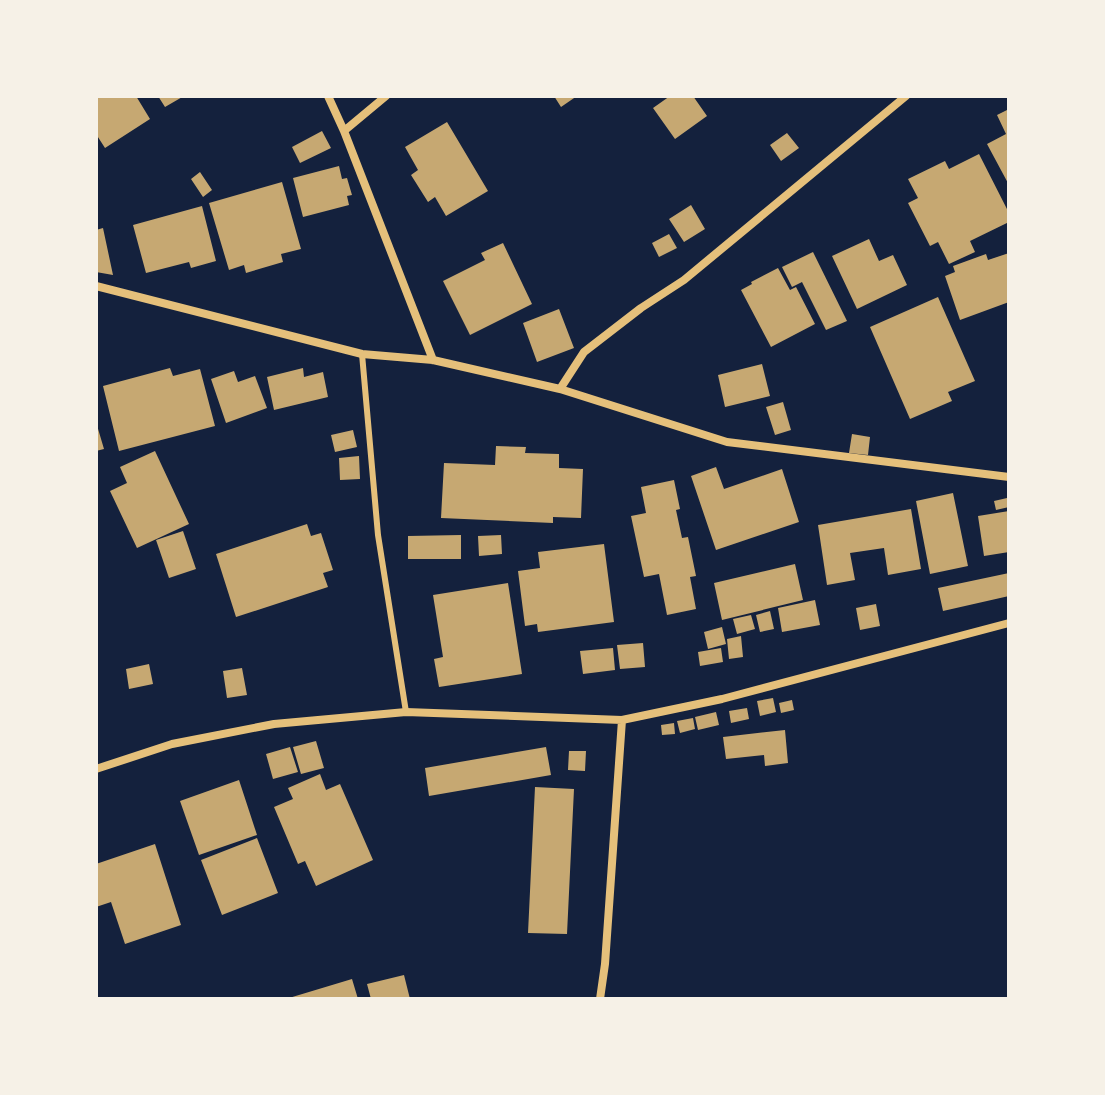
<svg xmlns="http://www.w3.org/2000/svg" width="1105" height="1095" font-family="Bitter,serif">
<rect width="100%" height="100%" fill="#14213d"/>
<path fill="#c6a872" d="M96,96H136L150,119L105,148L96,134Z
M158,96H184L165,107Z
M554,96H577L561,107Z
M670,96H693L707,116L675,139L653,108Z
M1009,109V185L987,144L1006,134L997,115Z
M447,122L488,191L446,216L435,197L428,202L411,175L418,170L405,147Z
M322,131L331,148L300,163L292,147Z
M787,133L799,148L781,161L770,145Z
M979,154L1009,213V222L970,241L975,252L949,264L938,242L930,246L908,203L918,198L908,179L945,161L949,169Z
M339,166L342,179L347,178L352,195L347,196L349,205L303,217L293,178Z
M200,172L212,190L203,197L191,179Z
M282,182L301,249L281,254L283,262L246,273L244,265L229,270L209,203Z
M691,205L705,229L684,242L669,219Z
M202,206L216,261L191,268L189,262L146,273L133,225Z
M103,228L113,275L96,272V230Z
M669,234L677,248L659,257L652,243Z
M869,239L879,261L893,255L907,285L857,309L832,256Z
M503,243L532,304L470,335L443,281L485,260L481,253Z
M813,252L847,321L826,330L802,282L792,287L782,267Z
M1009,253V302L960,320L945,276L955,272L953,266L986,254L988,260Z
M778,268L790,290L796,287L815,324L771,347L741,290L752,284L751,282Z
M938,297L975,381L948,392L952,401L910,419L870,327Z
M559,309L574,348L537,362L523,323Z
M762,364L770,396L725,407L718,375Z
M170,368L173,376L200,369L215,426L119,451L103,386Z
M303,368L304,377L323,372L328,397L274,410L267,377Z
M234,371L238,382L255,376L267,408L226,423L211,379Z
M783,402L791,430L775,435L766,407Z
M96,422L104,449L96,451Z
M353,430L357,447L335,452L331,435Z
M852,434L870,437L868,455L849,453Z
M496,446L526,447L525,453L559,454V468L583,469L581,518L553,517V523L441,518L444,463L495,465Z
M155,451L189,524L137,548L110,491L127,483L120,467Z
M359,456L360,479L340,480L339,458Z
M716,467L724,489L782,469L799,522L716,550L691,476Z
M674,480L680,509L676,510L682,538L688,537L696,576L690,577L696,609L667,615L659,574L644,577L631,516L646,513L641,487Z
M953,493L968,566L930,574L916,501Z
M1007,498L1009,507L996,510L994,501Z
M911,509L921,569L888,575L884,548L850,553L855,580L827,585L818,525Z
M1009,511V552L984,556L978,516Z
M307,524L311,536L321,533L333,570L323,573L328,587L236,617L216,554Z
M183,531L196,569L169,578L156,540Z
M461,535V559H408V536Z
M501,535L502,554L479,556L478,536Z
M604,544L614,622L538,632L537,624L525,626L518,571L540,568L538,552Z
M795,564L803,600L722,620L714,583Z
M1009,573V596L943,611L938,588Z
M508,583L522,674L439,687L434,659L443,657L433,595Z
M815,600L820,625L782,632L778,608Z
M876,604L880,626L860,630L856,608Z
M770,611L774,629L760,632L756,615Z
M751,615L755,629L737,634L733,619Z
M722,627L726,644L708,649L704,632Z
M741,636L743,657L729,659L727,639Z
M643,643L645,667L620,669L617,645Z
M613,648L615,670L583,674L580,651Z
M721,648L723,662L700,666L698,652Z
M149,664L153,684L129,689L126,669Z
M242,668L247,695L227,698L223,671Z
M773,698L776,712L760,716L757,701Z
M792,700L794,710L781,713L779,703Z
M747,708L749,719L731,723L729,711Z
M716,712L719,725L698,730L695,717Z
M693,718L695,729L680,733L677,721Z
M674,723L675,734L662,735L661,725Z
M785,730L788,763L765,766L764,755L726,759L723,737Z
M316,741L324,768L301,774L293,747Z
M290,747L298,772L273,779L266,754Z
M546,747L551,775L429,796L425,768Z
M569,751H586L585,771L568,770Z
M320,774L326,790L340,784L373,860L316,886L305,861L298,864L274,807L293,799L288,788Z
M239,780L257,835L199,855L180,801Z
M535,787L574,789L567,934L528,933Z
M257,838L278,893L222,915L201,860Z
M155,844L181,925L125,944L111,902L96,907V864Z
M404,975L410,999H371L367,984Z
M352,979L358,999H289V998Z"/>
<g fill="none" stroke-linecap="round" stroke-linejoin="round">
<path stroke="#e5c07b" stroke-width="6" d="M362,354L378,535L406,712"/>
<path stroke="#e5c07b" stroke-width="8" d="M328,96L344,131L433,360
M344,131L386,96
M96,286L362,354L433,360L560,389L727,442L1009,477
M560,389L584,352L641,308L684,280L906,96
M96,769L172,744L274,724L406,712L622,720L722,699L1009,623
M600,999L605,964L622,720"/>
</g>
<rect width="1105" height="1095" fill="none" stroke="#f6f1e7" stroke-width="196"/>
</svg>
